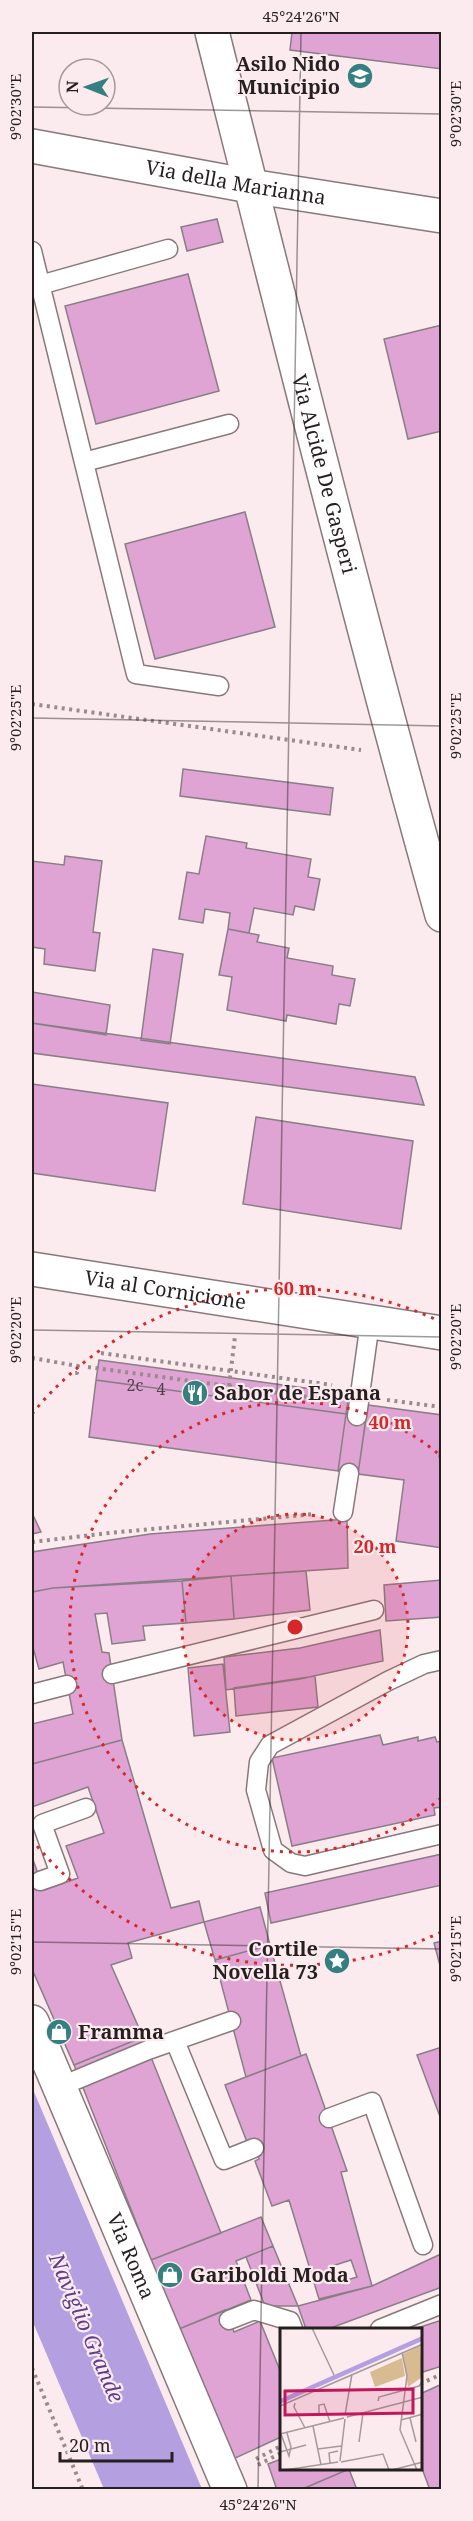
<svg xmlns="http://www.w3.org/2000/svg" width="473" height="2521" font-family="'Noto Serif',serif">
<rect width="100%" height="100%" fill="#fbebee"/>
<path fill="#b49fe0" d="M32,2087L202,2489H104L32,2320Z"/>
<path fill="#dfa3d4" stroke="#897e87" stroke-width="1.5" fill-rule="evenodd" d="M292,32H442V69L290,50Z
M217,219L223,242L187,251L181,227Z
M188,274L219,391L96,424L65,306Z
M442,325V431L408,439L384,339Z
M245,512L275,627L155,659L125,544Z
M183,769L333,788L330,815L180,796Z
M206,836L247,843L246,848L311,859L308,877L320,879L314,910L295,906L293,915L254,908L249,933L228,929L230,913L205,909L203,923L179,919L187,872L199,874Z
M65,856L102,861L93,932L100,933L95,971L44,964L45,949L32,947V861L64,865Z
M228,929L259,935L257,942L289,948L287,958L333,966L332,975L355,979L350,1006L339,1004L336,1024L287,1015L286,1021L227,1010L232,977L219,975Z
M153,949L183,954L170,1044L141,1040Z
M32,992L110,1005L106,1035L32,1023Z
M32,1023L415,1077L424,1105L32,1053Z
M32,1084L168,1103L155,1191L32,1173Z
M256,1117L413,1141L401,1229L243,1204Z
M99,1360L349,1394L346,1414L96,1380Z
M96,1380L346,1414L338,1471L89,1437Z
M368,1405L442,1415L439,1457H442V1548L396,1541L404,1480L358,1474Z
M346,1414L366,1417L358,1474L338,1471Z
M32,1513L41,1532L32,1534Z
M347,1519L348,1568L53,1588L32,1592V1552L150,1534Z
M306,1571L310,1610L234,1619L231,1576Z
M231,1576L234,1619L186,1623L182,1581Z
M442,1580V1617L386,1621L384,1585Z
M182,1581L186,1623L143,1626L145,1640L112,1644L107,1613L95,1614L102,1652L109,1653L122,1740L32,1764V1724L73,1714L63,1662L39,1669L32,1644V1592L53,1588Z
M380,1630L383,1661L300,1679L226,1690L224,1657L300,1648Z
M223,1664L230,1732L194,1736L188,1668Z
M315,1676L318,1707L236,1716L234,1688Z
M380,1735L383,1745L418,1737V1741L435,1737L437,1742L442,1741V1807L434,1808L435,1815L292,1846L272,1758Z
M122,1740L171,1908L199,1901L204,1922L128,1943L132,1958L111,1965L143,2037L74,2065L32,1969V1857L44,1890L78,1878L66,1846L104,1833L88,1787L32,1807V1764Z
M442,1854V1885L271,1923L265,1893Z
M260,1907L270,1945L215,1960L204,1922Z
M442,1941V1973L434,1943Z
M270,1945L301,2056L246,2077L215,1960Z
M143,2037L221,2233L151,2260L74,2065Z
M442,2047V2122L417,2055Z
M306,2054L347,2171L341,2172L372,2286L319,2299L289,2200L272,2206L255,2161L259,2159L254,2148L247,2142L225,2085ZM351,2260L357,2277L334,2284L329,2267Z
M261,2217L273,2246L236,2261L251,2300L179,2329L151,2260Z
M273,2246L298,2306H265L246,2257Z
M441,2254L442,2287L328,2329H306L298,2306L372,2286Z
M225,2310L234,2332L260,2321L281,2373V2437L231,2460L179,2329Z
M442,2320V2366L420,2373V2329H414Z
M442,2384V2490H430L420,2463V2394Z
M281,2459V2468L349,2469L300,2490H277L268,2464Z
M349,2469L357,2490H300Z"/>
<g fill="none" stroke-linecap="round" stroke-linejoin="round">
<g stroke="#87797b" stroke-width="21">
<path id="service" d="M32,251L136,674L219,686
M40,285L168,249
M84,462L229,424
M357,1416L370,1322
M343,1512L349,1473
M442,1660L424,1664L388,1681L270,1745L259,1762L256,1790L273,1850L291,1863L305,1866L442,1834
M112,1674L374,1610
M32,1694L67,1685
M40,1881L60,1874L42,1824L86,1808
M175,2041L224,2160L254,2148
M59,2087L148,2050L231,2021
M329,2118L372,2102L423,2245
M229,2320L254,2310L290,2321L293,2329
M380,2329L442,2304"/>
</g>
<g stroke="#87797b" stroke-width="36">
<g id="minor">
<path id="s1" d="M212,32C286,326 360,622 442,915"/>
<path id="s2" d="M32,146L250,186L442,216"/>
<path id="s3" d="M32,1269L442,1333"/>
</g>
</g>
<g stroke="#87797b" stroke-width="36">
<g id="tertiary">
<path id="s4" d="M32,2022L230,2490"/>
</g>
</g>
<path stroke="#978b8e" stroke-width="4" stroke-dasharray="3 4.5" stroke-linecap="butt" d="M32,704L361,750
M101,1353L332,1385
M32,1358L78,1366L77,1373H71
M88,1367L331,1400
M229,1386L235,1336
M387,1400L442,1407
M32,1542L109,1533L314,1514
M32,2368L83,2490
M420,2384L442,2374
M256,2459L281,2446
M258,2465L281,2453"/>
<use href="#service" stroke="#fff" stroke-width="18"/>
<use href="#minor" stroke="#fff" stroke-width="33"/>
<use href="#tertiary" stroke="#fff" stroke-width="33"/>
</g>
<path fill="none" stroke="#251f20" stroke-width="1.5" stroke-opacity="0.45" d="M32,107L442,114M32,718L442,726M32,1330L442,1337M32,1942L442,1949M258,2490L301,32"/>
<circle cx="295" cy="1627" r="113" fill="#d62828" fill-opacity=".12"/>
<g fill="none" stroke="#d62828" stroke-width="3" stroke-dasharray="3 6">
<circle cx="295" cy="1627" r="113"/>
<path d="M441 1798A225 225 0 1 1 441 1456"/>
<path d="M441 1932A338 338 0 0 1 32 1840M32 1414A338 338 0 0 1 441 1322"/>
</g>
<defs>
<g id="school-disc" transform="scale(1.35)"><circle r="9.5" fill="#367f80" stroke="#fbebee"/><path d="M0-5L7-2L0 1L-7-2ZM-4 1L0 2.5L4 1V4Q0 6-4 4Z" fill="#fff"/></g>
<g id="restaurant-disc" transform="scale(1.35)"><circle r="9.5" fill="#367f80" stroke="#fbebee"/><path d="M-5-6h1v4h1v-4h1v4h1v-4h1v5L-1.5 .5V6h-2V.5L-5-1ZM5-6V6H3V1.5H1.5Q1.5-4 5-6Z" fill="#fff"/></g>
<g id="sight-disc" transform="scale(1.35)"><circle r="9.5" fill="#367f80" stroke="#fbebee"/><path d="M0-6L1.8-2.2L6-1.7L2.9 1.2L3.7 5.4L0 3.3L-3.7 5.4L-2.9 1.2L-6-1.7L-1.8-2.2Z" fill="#fff"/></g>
<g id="shop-disc" transform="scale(1.35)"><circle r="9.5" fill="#367f80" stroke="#fbebee"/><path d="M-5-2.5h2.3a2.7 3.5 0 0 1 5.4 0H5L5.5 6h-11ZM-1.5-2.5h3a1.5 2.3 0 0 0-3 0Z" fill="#fff"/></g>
</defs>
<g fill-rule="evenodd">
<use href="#school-disc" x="360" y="76"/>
<use href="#restaurant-disc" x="195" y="1393"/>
<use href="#sight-disc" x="337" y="1961"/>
<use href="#shop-disc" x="59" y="2032"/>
<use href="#shop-disc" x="170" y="2275"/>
</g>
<g text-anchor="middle" stroke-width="4.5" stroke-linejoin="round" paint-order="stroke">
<g font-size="16" fill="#54404d">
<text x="135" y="1391">2c</text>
<text x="161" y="1395">4</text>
</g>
<g font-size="20" font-weight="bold" fill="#251f20" stroke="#fbebee" text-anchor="start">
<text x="340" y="71" text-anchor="end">Asilo Nido<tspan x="340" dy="23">Municipio</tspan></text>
<text x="214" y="1400">Sabor de Espana</text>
<text x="318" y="1956" text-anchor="end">Cortile<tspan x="318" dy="23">Novella 73</tspan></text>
<text x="78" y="2039">Framma</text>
<text x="190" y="2282">Gariboldi Moda</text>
</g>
<g font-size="20" fill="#251f20" stroke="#fbebee">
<text dy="7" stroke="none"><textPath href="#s2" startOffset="207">Via della Marianna</textPath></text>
<text dy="7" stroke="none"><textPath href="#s1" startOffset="456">Via Alcide De Gasperi</textPath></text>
<text dy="7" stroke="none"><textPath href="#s3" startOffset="135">Via al Cornicione</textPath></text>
<text dy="7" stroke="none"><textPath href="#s4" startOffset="254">Via Roma</textPath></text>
</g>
<g font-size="21" font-style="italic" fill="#5c3e8c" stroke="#fbebee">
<text transform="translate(86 2328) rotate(67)" y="7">Naviglio Grande</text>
</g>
</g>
<g transform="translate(280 2328)">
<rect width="142" height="142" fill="#fbebee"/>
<path d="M140,18L142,49L128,59L123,26ZM122,30L125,48L95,59L90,44Z" fill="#d9bb91"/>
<path d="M142,8V13L0,76V71Z" fill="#b49fe0"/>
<path fill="none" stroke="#a5999c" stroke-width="1.5" d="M32,0L54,47M122,24L127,48L120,102L137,142M98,73L99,69L139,58L143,53M15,75L14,79L25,100M0,78L143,16M39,87V77L44,76L50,94M65,87L72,46M67,89L143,69M130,90L136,114M121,92L143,86M33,98L41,137M0,106L64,90M1,106L9,128L11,119L7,105M79,114L83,85M38,121L61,118M0,124L26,117M60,133L65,91M61,134L103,126L109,142M50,135L49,125L58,123M5,142L58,134M112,142L143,134"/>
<path fill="#c2185b" fill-opacity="0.15" stroke="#c2185b" stroke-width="3" d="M133,61V85L5,87V63Z"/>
<rect width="142" height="142" fill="none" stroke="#251f20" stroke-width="3"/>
</g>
<circle cx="295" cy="1627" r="9" fill="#d62828" stroke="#fbebee" stroke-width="3"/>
<g font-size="18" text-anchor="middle" font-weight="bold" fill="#d62828" stroke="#fbebee" stroke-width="4.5" stroke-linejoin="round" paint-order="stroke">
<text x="295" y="1295">60 m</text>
<text x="390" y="1429">40 m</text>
<text x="375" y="1553">20 m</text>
</g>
<rect width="473" height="2521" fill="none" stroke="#fbebee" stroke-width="66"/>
<g transform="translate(87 87) rotate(271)"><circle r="28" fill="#fbebee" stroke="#a5999c" stroke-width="1.5"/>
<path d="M0-4.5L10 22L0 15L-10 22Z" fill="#367f80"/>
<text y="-9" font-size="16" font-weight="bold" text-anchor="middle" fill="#251f20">N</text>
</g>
<path d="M60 2452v9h112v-9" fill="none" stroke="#251f20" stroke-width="3"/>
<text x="69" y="2452" font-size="18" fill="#251f20" stroke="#fbebee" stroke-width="4.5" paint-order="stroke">20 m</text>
<rect x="33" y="33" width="407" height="2455" fill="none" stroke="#251f20" stroke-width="2"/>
<g font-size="15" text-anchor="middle" fill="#251f20">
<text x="301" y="22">45°24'26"N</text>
<text transform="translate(16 107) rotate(-90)" y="5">9°02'30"E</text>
<text transform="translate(456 114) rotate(-90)" y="5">9°02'30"E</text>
<text transform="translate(16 718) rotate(-90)" y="5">9°02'25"E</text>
<text transform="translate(456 726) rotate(-90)" y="5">9°02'25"E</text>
<text transform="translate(16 1330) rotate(-90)" y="5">9°02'20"E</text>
<text transform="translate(456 1337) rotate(-90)" y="5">9°02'20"E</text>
<text transform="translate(16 1942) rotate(-90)" y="5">9°02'15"E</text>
<text transform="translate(456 1949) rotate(-90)" y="5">9°02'15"E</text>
<text x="258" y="2510">45°24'26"N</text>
</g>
</svg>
